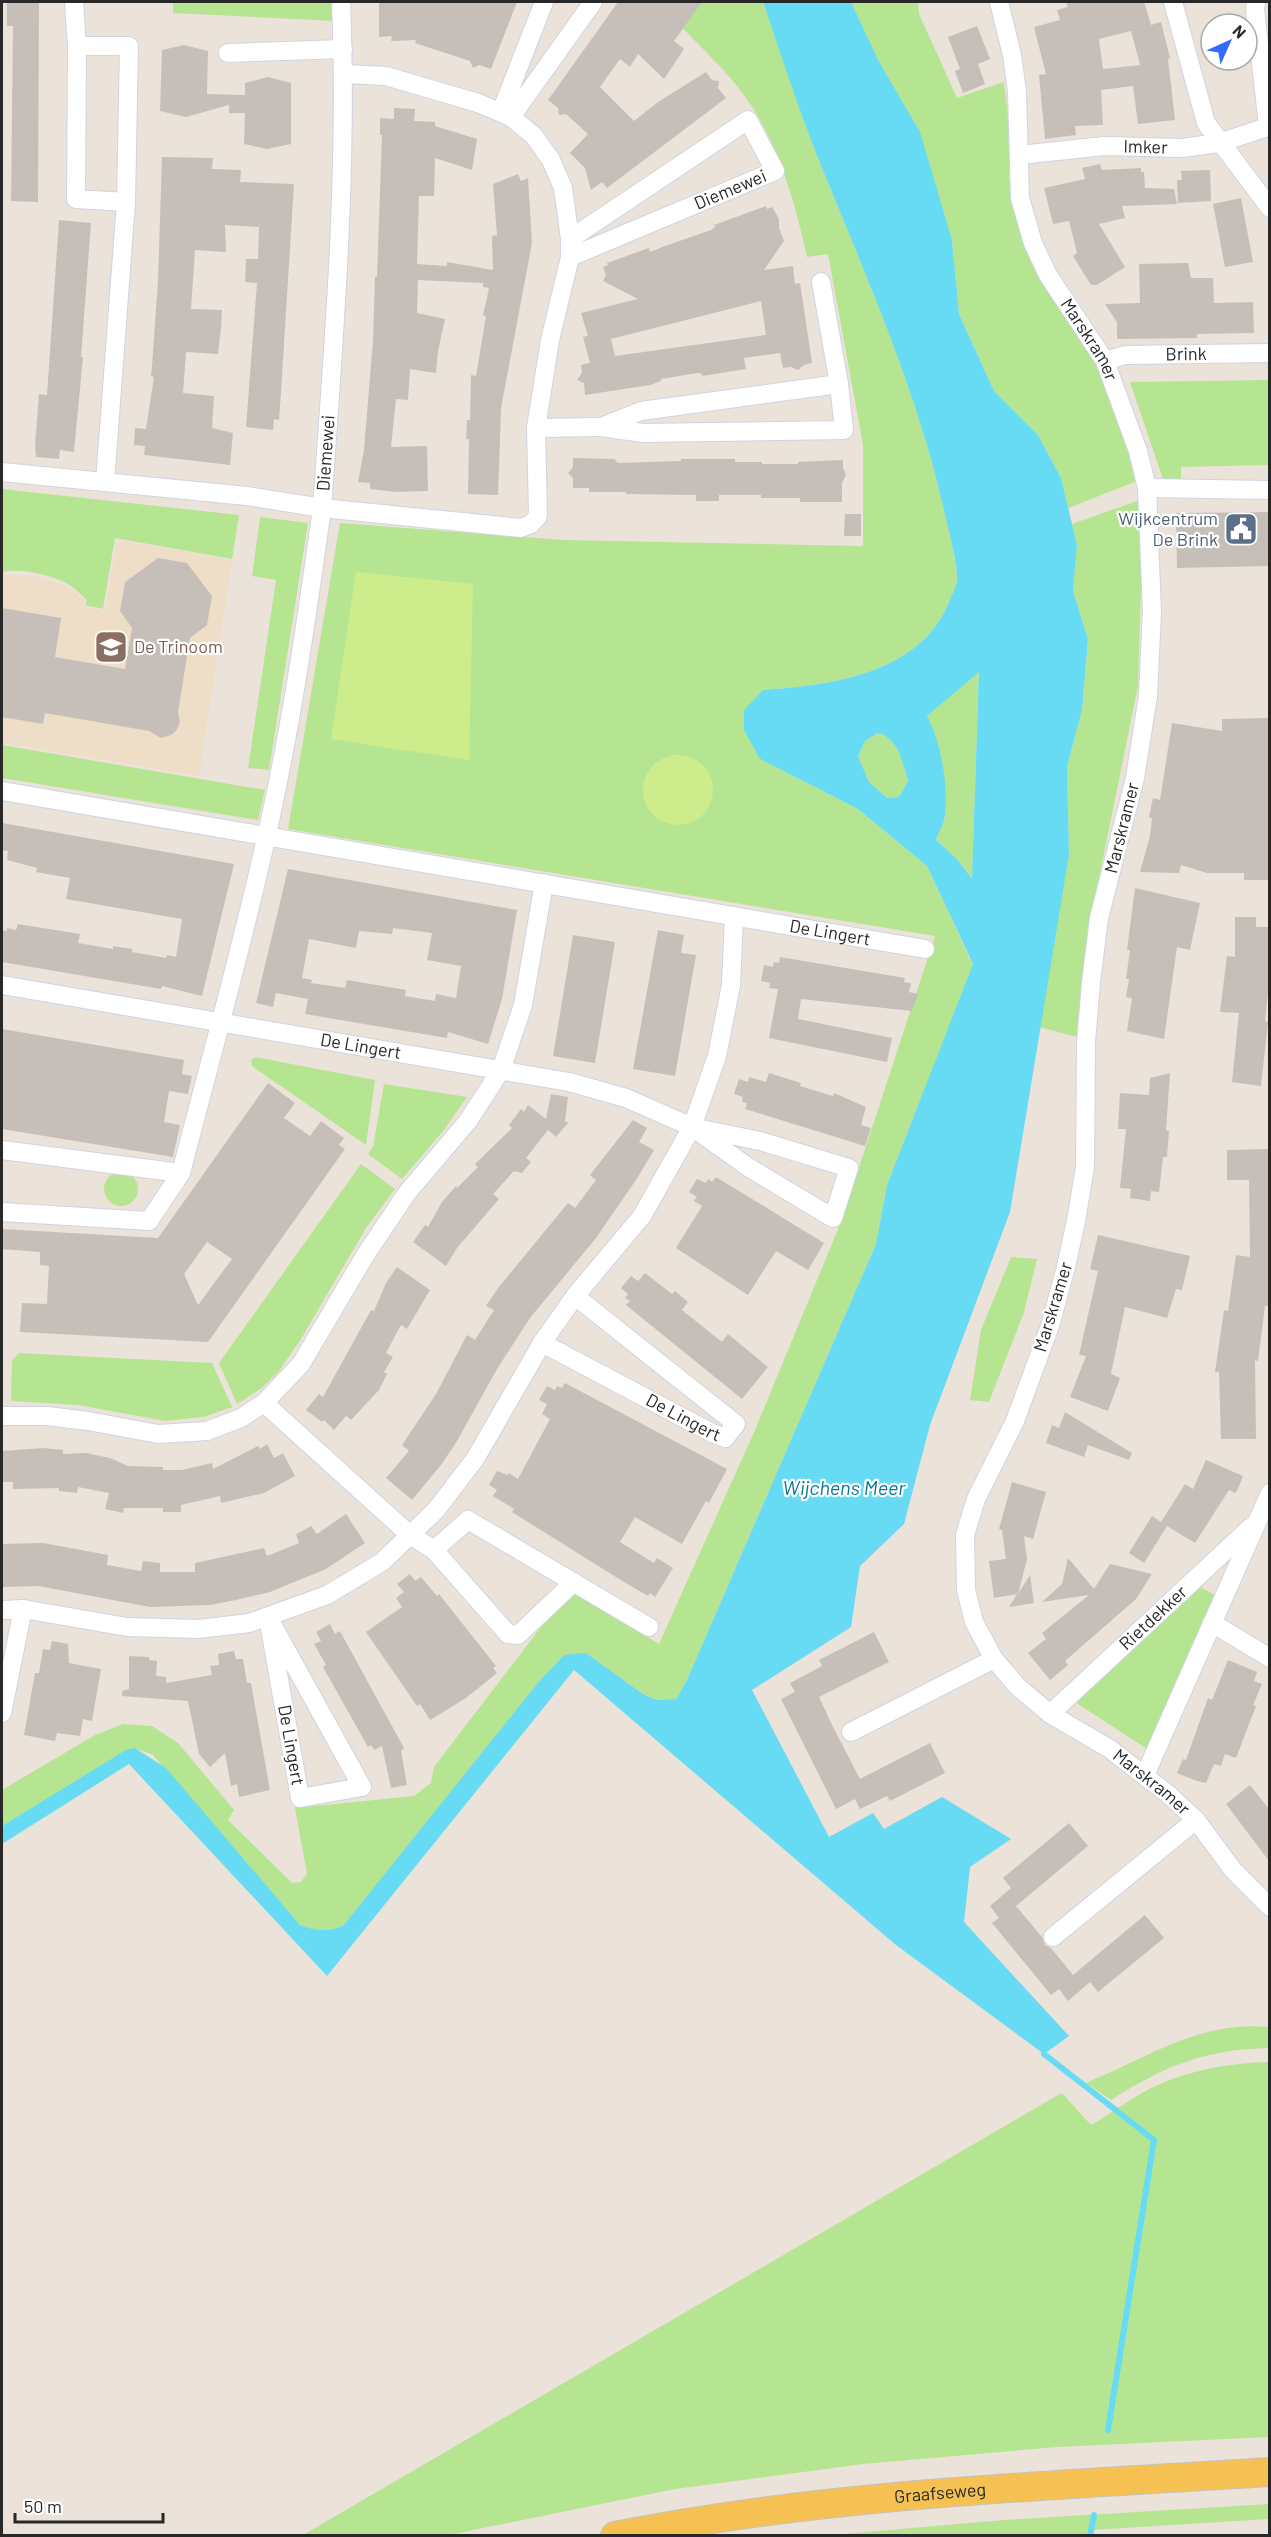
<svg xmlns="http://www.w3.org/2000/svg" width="1271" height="2537" font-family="Barlow,sans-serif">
<rect width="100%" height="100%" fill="#ebe2d9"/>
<path fill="#eedec7" d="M117,540L232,560L199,776L2,743V574L40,577L58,583L71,588L84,601L83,606L105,611Z"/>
<path fill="#b6e592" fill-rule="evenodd" d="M173,2H335V21L173,13Z
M698,2H763C783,57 800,114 822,168C868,281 917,390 944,510C947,523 959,571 957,581C956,588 951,596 949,602C920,674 831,685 763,690L760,759L858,809L927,866L973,965L887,1185L876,1244L687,1680L676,1699L657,1700L643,1694L586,1653L412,1844L343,1926C327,1932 316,1931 300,1925L153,1755L135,1748L2,1826V1790L95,1735L123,1724L152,1726L178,1743L234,1810L228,1820L292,1883L301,1882L307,1874L295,1808L414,1796L431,1783L434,1767L570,1589L659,1644L755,1430L841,1222L935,936L288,829L340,523L563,540L863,546V445L828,254L807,257C795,203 779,144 746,98C728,72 702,49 681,26ZM677,755L712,781C714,799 709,810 695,821L644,783C650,766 659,759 677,755Z
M851,2H918L919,14L957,98L1004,82L1011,143L1009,179L1018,220L1095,362L1119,417L1137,481L1068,508L1061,478L1038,435L994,391L959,314L952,240Z
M1269,380V465L1181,467V483L1164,482L1130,382Z
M2,489L239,515L232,559L115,538L103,609L85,605L87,600C81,595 75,588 68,584C50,575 22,568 2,572Z
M1140,500L1142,554L1138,686L1088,932L1081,1038L1039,1027L1069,855L1067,767L1082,710L1088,639L1073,591L1077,545L1072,524Z
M260,517L308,523L269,770L248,768L276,580L252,576Z
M979,671L972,879L956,858L936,840L945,816L927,716Z
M878,733C899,739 903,762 908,781L899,797L887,798L869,782L858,756L865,741Z
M2,745L265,790L258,820L2,778Z
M255,1057L375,1080L366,1145L252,1066L251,1060Z
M384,1084L467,1097L444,1130L402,1179L368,1154L373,1147Z
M361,1164L395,1189L366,1228L301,1339L279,1371L262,1388L237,1404L219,1363Z
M104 1189a17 17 0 1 1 34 0a17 17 0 1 1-34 0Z
M1011,1257L1037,1259L1024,1312L989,1402L970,1400L981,1330Z
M19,1353L212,1363L232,1407L203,1417L165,1421L78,1405L11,1401L12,1361Z
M1200,1587L1215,1595L1147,1749L1075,1702Z
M1269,2027V2048C1206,2049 1164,2066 1111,2100L1086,2083C1149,2057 1198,2021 1269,2027Z
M1269,2062V2437L1057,2447L863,2464L675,2489L449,2535H303L1058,2095L1062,2093L1091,2125C1114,2112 1136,2094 1160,2084C1194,2069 1232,2063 1269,2062Z
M1269,2504V2519L1092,2530L1090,2535H831L1004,2520Z"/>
<path fill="#cded8d" d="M356,572L473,584L469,760L331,739Z
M643 790a35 35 0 1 1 70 0a35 35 0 1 1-70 0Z"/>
<path fill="#66dbf3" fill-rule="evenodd" d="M763,2H851L878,60L920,132L952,240L959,314L994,391L1038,435L1061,478L1077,545L1073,591L1088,639L1082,710L1067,767L1069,855L1010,1212L930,1425L904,1524L860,1566L851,1627L752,1690L829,1837L873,1813L884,1829L942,1797L1011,1839L970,1867L964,1922L1069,2036L1044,2054L896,1945L574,1670L327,1976L129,1764L2,1844V1826L126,1750L135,1748L166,1768L300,1925C316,1931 327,1932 343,1926L537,1684L564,1655L586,1653L643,1694L657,1700L676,1699L687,1680L876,1244L887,1185L973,964L927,866L858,809L760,759L744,730V710L763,690C831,685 920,674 949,602C951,596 956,588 957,581C959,568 947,525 944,510C917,391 868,281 822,168C800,114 782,57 763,2ZM979,672L972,878V879L956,858L936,840C939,831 945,822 945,813C948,782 941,743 927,716ZM878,733C899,739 903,763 908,781L899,797L887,798L869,782L858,756L865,741Z"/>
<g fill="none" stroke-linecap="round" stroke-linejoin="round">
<path stroke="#66dbf3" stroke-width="6" d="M1044,2054L1154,2140L1108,2430
M1090,2536L1094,2515"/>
</g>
<path fill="#c6bfb9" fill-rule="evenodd" d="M7,2H39L38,202L11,201L13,26H7Z
M379,2H517L491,69L479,65L473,68L470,61L415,43L416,40L391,41L392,36L379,37Z
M618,2H702L674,41L684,49L664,79L638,54L630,67L620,59L600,87L634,121L658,102L706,72L712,80L719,81L718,88L726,98L607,188L602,182L591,190L585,168L570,153L588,134L566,114L559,115L558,108L548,100Z
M1066,2H1144L1151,25L1161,22L1170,58L1168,59L1175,120L1138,124L1133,86L1101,90L1103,125L1075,126L1076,135L1045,139L1039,75L1046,74L1034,27L1060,20L1057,10L1068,7ZM1131,31L1140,65L1103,69L1099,39Z
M977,26L990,59L978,64L985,84L963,93L955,71L960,69L948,37Z
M184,45L208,51L207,94L245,95V83L268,77L291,83V144L267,149L244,144L245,113H229V105L186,117L160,111L162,50Z
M394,108L415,109L414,121L435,122V126L477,139L472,170L435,158L434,196H419L417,264L447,266V262L493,270L492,236L497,235L493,184L518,174L521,181L528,178L532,243L501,408L498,495L468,494L469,439H466L467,420H470L471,375L476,376L486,316H483L489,288L483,287V283L418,280L417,313L445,319L438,351L436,373L410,369L408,400L396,399L391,447L427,446L428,491L396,492L370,489V483L358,482L364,450L373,340L375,277H377L382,135H380V118L394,119Z
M162,157L213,158L212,169L241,170L240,182L294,184L281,392L279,420L274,419L273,430L246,427L257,283L245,282L246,259H258L259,227L225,225L226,252L195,250L191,309L222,310L221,328L218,354L186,352L183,393L214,396L212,428L233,433L230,465L144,455L145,446L134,445L135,428L146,429L154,377L151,376L152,366L158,281Z
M1100,164L1102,170L1141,168V172H1144L1145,188L1174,189L1177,204L1122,206L1125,218L1099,224L1125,267L1097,285H1091L1073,256L1077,253L1069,221L1053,224L1044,188L1085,179L1082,168Z
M1210,170L1211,201L1178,203L1177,180H1182L1181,171Z
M1241,198L1253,262L1225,267L1213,204Z
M766,206L767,209L772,207L779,219V228L784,241L764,270L793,266L795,284L800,283L812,363L804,365L798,370L791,367L783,368L780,353L744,358L746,369L702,376V374L697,373L661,379V381L650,385L585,395L584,383L577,380L582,373L581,365L590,363L583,337L588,336L581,313L638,299L603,281L606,275L603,267L608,265L607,263L649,248L650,252L665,246L711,230L715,227L714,225ZM761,301L766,335L615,356L611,339Z
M59,220L91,223L81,357H83L74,452L60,450L59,459L36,457L35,445L39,394L47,395Z
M1188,263L1191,278H1213L1214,303L1253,302L1254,333L1197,334V338L1117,339V322L1105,304L1140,303L1139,264Z
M573,458L614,459L618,463L681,461V459H735V462H762V464H798V462L843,460V468L846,475L842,483V502H800V498H761V495H719V501H696V495L625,494L627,492H589V488H573V478L568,473L573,467Z
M1269,512V566L1177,568L1176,513Z
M845,514H861V536H844Z
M158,558L187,563L212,596L207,625L190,638L178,712L180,722L176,731L171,735L161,738L149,731L45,713L43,724L2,717V608L61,618L55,657L125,669L132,628L120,611L125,582Z
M1269,718V880H1244V873H1207L1181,865L1179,873L1140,872L1150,836L1152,818L1149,817L1153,798L1160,800L1172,723L1222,731V719Z
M2,823L234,864L202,996L162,986L161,989L2,962V930L7,931V928L16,930L18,924L80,934L78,943L113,949V946L132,949V952L166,958L167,955L176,957L182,919L66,899L70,878L36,872L37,868L7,860L8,851L2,850Z
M288,869L517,910L502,999L488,1044L448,1032L447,1038L305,1014L308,999L276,993L273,1007L256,1003ZM393,928L432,933L427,960L461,966L456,998L436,994L435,1001L405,996L406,990L347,980L345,988L311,983L312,980L302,978L309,939L356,948L359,931L392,934Z
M1135,888L1200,903L1190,950L1177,947L1164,1039L1127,1031L1132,998L1126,997L1129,979H1126L1130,950H1127Z
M1235,917H1256V927H1269V983L1265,1021L1268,1022L1261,1086L1232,1082L1239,1013L1220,1012L1227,956L1235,957Z
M658,930L684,935L681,953L696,955L675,1076L633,1069Z
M573,935L615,942L595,1063L553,1056Z
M780,957L905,978L904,982L911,983L909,992L918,994L912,1011L801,999L798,1019L892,1038L887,1062L769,1038L778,989L769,988L770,983L761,981L764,965L773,967L774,962L779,963Z
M2,1029L184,1060L182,1074L192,1076L188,1094L169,1091L164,1122L180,1125L173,1157L2,1129Z
M769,1073L801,1083L800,1086L833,1096L834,1093L866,1107L861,1125L871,1128L865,1146L745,1109L747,1103L742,1102L743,1097L734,1094L739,1079L748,1082L749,1077L766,1082Z
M1170,1073L1166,1130L1169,1131L1167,1157H1163L1159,1192L1151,1191L1150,1201L1130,1198L1131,1189L1120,1188L1126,1129H1118L1120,1093L1149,1095L1150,1078Z
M268,1083L295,1103L284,1118L310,1136L321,1121L344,1138L339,1145L345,1149L208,1342L20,1332L22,1303L47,1304L49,1266L40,1265V1252L2,1249V1229L158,1238ZM207,1242L232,1259L198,1305L184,1274Z
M551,1094L568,1097L565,1121L568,1123L556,1137L548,1130L526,1158L531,1162L522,1173L514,1171L493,1194L499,1199L457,1248L446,1266L413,1242L425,1225L428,1227L442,1202L456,1186L457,1188L478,1167L475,1164L512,1128L509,1125L521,1109L524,1112L528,1105L546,1119Z
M633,1120L647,1128L639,1142L654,1150L638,1177L596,1238L530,1318L497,1369L457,1441L441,1465L412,1500L386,1478L409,1451L402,1445L436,1394L467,1335L475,1340L494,1310L486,1306L498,1288L568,1203L575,1208L596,1180L590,1175Z
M1269,1149V1306H1265L1258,1361L1255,1360L1256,1439H1221L1219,1372H1215L1224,1310L1228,1311L1236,1255L1250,1257L1249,1180H1227V1150Z
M716,1177L824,1243L808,1270L776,1251L748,1295L676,1248L702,1206L694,1201L697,1197L689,1192L697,1179L706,1183L708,1179L712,1182Z
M1098,1235L1190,1256L1182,1290L1176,1289L1167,1318L1125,1307L1111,1374L1120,1378L1108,1411L1070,1397L1086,1356L1079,1355L1098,1271L1090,1269Z
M397,1267L430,1290L407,1329L401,1325L386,1353L393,1357L384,1372L387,1374L379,1390L351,1420L346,1416L334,1430L324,1420L322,1422L306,1410L319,1394L323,1397L371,1310L374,1311L386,1283Z
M645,1273L672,1294L675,1291L688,1302L682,1310L722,1342L728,1334L768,1367L742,1399L626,1305L630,1301L625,1298L628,1294L621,1288L631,1276L638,1281Z
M565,1383L727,1469L709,1503L706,1501L682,1544L635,1517L620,1542L654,1563L657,1558L673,1568L655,1597L650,1593L648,1596L619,1579L512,1512L514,1509L493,1496L497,1490L489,1485L497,1471L508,1475L509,1473L518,1479L550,1419L542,1414L547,1404L539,1400L547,1386L555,1390L557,1386L562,1388Z
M1065,1412L1132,1453L1129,1460L1088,1445L1084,1457L1046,1443L1052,1425L1059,1428Z
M267,1444L274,1458L283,1453L295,1476L264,1493L221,1503L220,1496L181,1505V1512H163V1508H124L123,1513L105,1509L109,1493L78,1487L77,1493L59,1491V1488L13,1489V1482H2V1451L43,1448L63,1450V1454L86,1453L110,1458L128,1466L163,1467V1470H182L212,1463L213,1469L258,1446L260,1449Z
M1206,1460L1243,1476L1237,1491L1235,1493L1229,1490L1195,1543L1167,1526L1144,1563L1129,1553L1152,1516L1161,1522L1185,1484L1193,1489Z
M1012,1482L1046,1492L1033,1539L1024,1536L1027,1559L1018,1594L1030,1575L1034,1603L1009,1607L1017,1594L994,1598L989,1561L1006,1559L1002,1530L999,1529Z
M346,1514L365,1543L326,1569L270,1592L236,1600L210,1605L150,1607L38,1586L2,1587V1544L43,1543L108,1555L107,1565L141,1571L143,1561L160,1563V1572H195V1563L264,1548L267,1556L299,1543L296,1534L304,1530L311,1526L317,1534Z
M1068,1558L1094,1589L1110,1564L1152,1574L1136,1599L1065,1661L1068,1665L1050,1680L1028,1653L1046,1639L1042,1633L1089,1595L1042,1602L1062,1584Z
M410,1574L415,1581L421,1577L437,1596L439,1594L496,1666L493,1668L497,1673L466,1698L430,1720L420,1704L417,1706L366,1632L402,1607L396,1598L404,1592L397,1584Z
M330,1624L335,1634L339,1631L341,1633L404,1748L401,1751L407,1785L391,1788L382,1746L374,1750L371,1745L368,1747L323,1667L326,1665L314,1644L321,1641L316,1632Z
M874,1632L889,1662L819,1697L832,1725L860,1779L930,1743L945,1773L890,1801L887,1796L860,1809L855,1799L836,1809L781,1699L795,1692L790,1683L822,1666L819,1660Z
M52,1641L68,1644L69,1663L101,1669L92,1721L83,1719L80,1736L57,1733L55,1741L24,1735L35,1673H39L43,1649L50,1650Z
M234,1651L236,1659H243L247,1683H251L270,1790L239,1797L237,1784L231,1786L225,1753L210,1767L199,1754L188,1701L122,1696V1691L129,1689V1656L149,1657V1660L157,1661L156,1676L166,1677V1683L212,1675L210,1666L219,1665L218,1654Z
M1228,1660L1257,1672L1254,1681L1262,1684L1253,1705L1256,1706L1236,1758L1225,1754L1221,1766L1214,1764L1206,1783L1197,1781L1177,1773L1183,1759L1186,1760L1208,1698L1212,1700Z
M1250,1785L1269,1809V1861L1226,1804Z
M1069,1823L1088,1846L1016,1906L1042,1937L1045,1945L1051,1948L1073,1975L1145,1915L1164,1938L1098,1992L1090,1982L1068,2001L1059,1989L1051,1995L992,1923L999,1918L990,1906L1011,1888L1003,1878Z"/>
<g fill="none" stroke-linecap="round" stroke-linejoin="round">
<g stroke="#ced4e2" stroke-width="20">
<g id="minor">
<path d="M74,2L77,46L76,199L126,202L105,482"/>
<path id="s1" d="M999,2L1012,55L1017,91L1020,198L1033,243L1048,275L1105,361L1138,451L1147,488L1152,611L1148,696L1135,778L1099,918L1091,983L1086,1042L1085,1167L1076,1221L1066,1267L1050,1326L1015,1421L976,1499L965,1535L966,1590L974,1622L994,1659L1017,1686L1050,1714L1110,1749L1169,1795L1196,1820L1233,1870L1270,1907"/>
<path d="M1173,2L1206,123L1270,208"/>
<path d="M1256,2L1255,9L1268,126"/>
<path d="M77,46H129L126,202"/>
<path d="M228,53L343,49"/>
<path d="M501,112L544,2"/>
<path d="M511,117L593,2"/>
<path id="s2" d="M1020,155L1104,146L1182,148L1219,143L1270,126"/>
<path id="s3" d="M570,257L775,171L748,120L570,239"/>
<path id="s4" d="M1105,361L1125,355L1270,353"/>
<path d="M601,427L643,433L844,430L839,384L821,282"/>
<path d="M536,428L601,427L641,411L839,384"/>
<path d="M2,472L247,496L322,508L521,528L531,524L538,516L536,428L550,340L570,257V239L563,188L551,160L534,136L511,117L478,103L386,76L344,74"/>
<path d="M1147,488L1270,490"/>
<path id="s5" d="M2,791L925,949"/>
<path id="s6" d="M2,985L569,1082L626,1098L692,1127"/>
<path d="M692,1127L760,1141L849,1168L833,1218L748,1167Z"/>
<path id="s7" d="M2,1150L181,1173C210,1060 242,948 267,834C291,727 307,617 322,508C334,339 348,171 341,2"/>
<path d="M2,1212L149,1221L181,1173"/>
<path id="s8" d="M542,1343L712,1433L725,1438L736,1424L575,1296"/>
<path d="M264,1403L410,1535L434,1550L508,1634L518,1635L574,1582"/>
<path d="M2,1416H47L88,1421L158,1434L207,1431L241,1418L264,1403L301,1364L366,1254L407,1193L468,1121L501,1070L523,1005L544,883"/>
<path d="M434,1550L468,1520L649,1627"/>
<path d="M2,1610L23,1609L127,1627L199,1629L249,1623L327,1595L382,1562L410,1535L436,1510L475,1459L542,1343L575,1296L642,1216L692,1127L717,1056L731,985L734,916"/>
<path d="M268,1617L362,1787L300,1798Z"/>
<path d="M1212,1623L1270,1658"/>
<path d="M2,1713L23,1609"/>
<path id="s9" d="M1050,1714L1251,1527"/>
<path d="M851,1732L994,1659"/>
<path d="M1145,1775L1270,1493"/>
<path d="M1053,1937L1196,1820"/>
</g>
</g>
<g stroke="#c3c3c3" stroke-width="30">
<g id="primary">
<path id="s10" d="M615,2536C830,2493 1051,2486 1270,2472"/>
</g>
</g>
<use href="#minor" stroke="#fff" stroke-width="18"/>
<use href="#primary" stroke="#f6c153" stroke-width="28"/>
</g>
<defs>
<g id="civic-square" transform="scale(1.725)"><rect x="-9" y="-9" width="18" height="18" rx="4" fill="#5c6f8a" stroke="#fff"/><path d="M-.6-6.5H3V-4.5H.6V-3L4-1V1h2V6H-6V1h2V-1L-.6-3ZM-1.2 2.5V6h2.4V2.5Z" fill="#fff"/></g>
<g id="school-square" transform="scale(1.725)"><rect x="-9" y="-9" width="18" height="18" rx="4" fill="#8d6e63" stroke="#fff"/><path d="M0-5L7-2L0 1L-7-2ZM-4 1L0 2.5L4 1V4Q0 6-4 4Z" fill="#fff"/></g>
</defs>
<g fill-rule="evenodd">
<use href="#civic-square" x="1241" y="529"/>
<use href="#school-square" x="111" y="647"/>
</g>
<g text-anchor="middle" stroke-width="4.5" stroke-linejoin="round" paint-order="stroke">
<g font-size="18" fill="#282828" stroke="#fff">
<text dy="6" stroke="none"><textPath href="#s2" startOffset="126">Imker</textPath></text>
<text dy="6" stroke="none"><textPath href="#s3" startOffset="174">Diemewei</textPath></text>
<text dy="6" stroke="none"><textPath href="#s1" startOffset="357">Marskramer</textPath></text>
<text dy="6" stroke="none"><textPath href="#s4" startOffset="82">Brink</textPath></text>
<text dy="6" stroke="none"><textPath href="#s7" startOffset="916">Diemewei</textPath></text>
<text transform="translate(1122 828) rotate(-76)" y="6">Marskramer</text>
<text dy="6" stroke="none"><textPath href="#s5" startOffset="840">De Lingert</textPath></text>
<text dy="6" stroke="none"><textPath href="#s6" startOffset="364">De Lingert</textPath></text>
<text transform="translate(1053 1307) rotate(-73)" y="6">Marskramer</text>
<text dy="6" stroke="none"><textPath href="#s8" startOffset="160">De Lingert</textPath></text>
<text dy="6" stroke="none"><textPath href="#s9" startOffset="141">Rietdekker</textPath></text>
<text transform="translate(291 1745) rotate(80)" y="6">De Lingert</text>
<text dy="6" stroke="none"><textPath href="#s1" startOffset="1923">Marskramer</textPath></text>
<text dy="6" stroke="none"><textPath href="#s10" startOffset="328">Graafseweg</textPath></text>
</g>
<g font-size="18" fill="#4e5e75" stroke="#fff" text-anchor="end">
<text x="1218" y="525">Wijkcentrum<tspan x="1218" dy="21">De Brink</tspan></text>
</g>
<g font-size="18" fill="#785e54" stroke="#fff" text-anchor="start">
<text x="134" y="653">De Trinoom</text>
</g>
<g font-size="20" font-style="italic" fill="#07779d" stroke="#fff">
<text x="844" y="1495">Wijchens Meer</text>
</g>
</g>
<rect width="1271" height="2537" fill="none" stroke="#282828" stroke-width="6"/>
<g transform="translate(1229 42) rotate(45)"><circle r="28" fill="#ffffff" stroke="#a9a9a9" stroke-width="1.5"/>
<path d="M0-4.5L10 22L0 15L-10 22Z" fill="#326bff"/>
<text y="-9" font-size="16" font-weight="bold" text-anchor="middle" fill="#282828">N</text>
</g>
<path d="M15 2513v9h148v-9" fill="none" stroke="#282828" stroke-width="3"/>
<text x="24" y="2513" font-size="18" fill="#282828" stroke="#ffffff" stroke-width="4.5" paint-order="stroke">50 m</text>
</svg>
